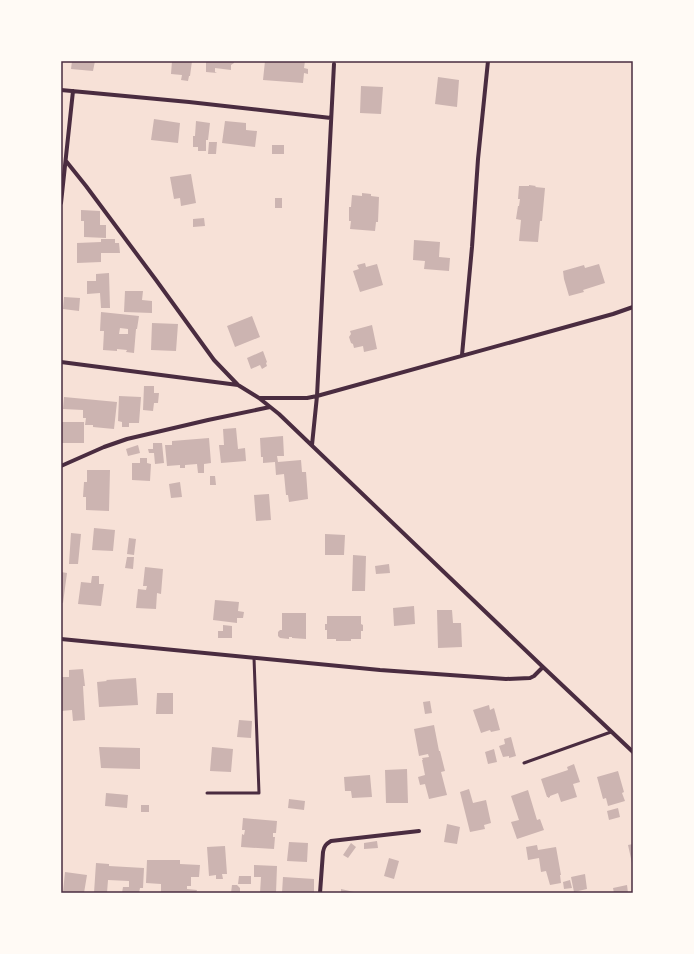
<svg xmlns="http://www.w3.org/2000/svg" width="694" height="954" font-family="'PT Sans Narrow',sans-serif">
<rect width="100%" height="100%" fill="#f7e1d7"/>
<path fill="#ccb4b1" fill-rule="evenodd" d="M72,61H95L93,71L71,69Z
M172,61H192L190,76H189L188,81L181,80L182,75L171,74Z
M206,61H234V63L231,65V70L215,68V72L217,73L206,72Z
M265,61H305L304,68L308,69V74L304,73L303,83L263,80Z
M438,77L459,80L457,107L435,104Z
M361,86L383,87L381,114L360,113Z
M154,119L180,123L178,143L151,140Z
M196,121L210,123L208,140H206V151H198V147H193V136H195Z
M225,121L246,123V130L257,131L255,147L222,143Z
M209,142H217L216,154H208Z
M272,145H284V154H272Z
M191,174L196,203L181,206L180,198L174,199L170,177Z
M529,185L536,186L535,187L545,188L542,221H540L538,242L519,241L521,220L516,219L518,206H519L520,199H518L519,186H529Z
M362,193L371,194V196L379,197L378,222H376L375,231L350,229L351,221H349V207H351L352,195L362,196Z
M275,198H282V208H275Z
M81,210L100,211V225H106V238L84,237V221H81Z
M204,218L205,226L193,227V219Z
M101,239H115V243H119L120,253H101V262L77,263V243L101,242Z
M414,240L440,242L439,257L450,258L449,271L424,269L425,261L413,260Z
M365,263L366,267L377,264L383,285L360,292L353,271L359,269L357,265Z
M599,264L605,283L583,290L584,292L569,296L564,279L563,271L584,265L585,268Z
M109,273L110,308H101L100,293L87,294V281H96V274Z
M125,291H143L142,300L152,301V313L124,312Z
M64,297L80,298L79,311L63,309Z
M101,312L139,316L137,329H136L134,353L126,352L127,350L117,349V351L103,350L104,331H100ZM120,328L128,329V334H119Z
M252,316L260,337L235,347L227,326Z
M152,323L178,324L176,351L151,350Z
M372,325L377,349L364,352L363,346L354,348L353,344L351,343L349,337L351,334L350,331Z
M263,351L267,362L266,363L267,366L262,369L260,365L251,369L247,358Z
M144,386H154V393H159L158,403H154L153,411L143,410Z
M119,396L141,397L139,423H129V427H122V422L118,421Z
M64,397L117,402L114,429L93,427V425H85L86,418H83V410L63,409Z
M61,422H84V443H61Z
M236,428L238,449L245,448L246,461L221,463L219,445H224L223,429Z
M283,436L284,456H277L278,462L301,460L302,472H306L308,499L289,502L288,495H286L284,474L276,475L275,462L263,463V457H261L260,438Z
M209,438L211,463L204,464V473H198L197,464L185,465V468H180V465L167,466L165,445H172V441Z
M153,443H162L164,463L155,464L154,453H149L148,449H153Z
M138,445L140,453L128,456L126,449Z
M140,458H147V463L151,464L150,481L132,480V463H140Z
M87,470H110L109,511L86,510V497H83L84,482H87Z
M210,476H215L216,485H210Z
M180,482L182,497L171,498L169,484Z
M269,494L271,520L256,521L254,495Z
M94,528L115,530L113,551L92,550Z
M71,533L81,534L78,564H69Z
M325,534L345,535L344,555H325Z
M129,538L136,539L134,555L127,554Z
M353,555L366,556L365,591H352Z
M127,557H134L133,569L125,568Z
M389,564L390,573L376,574L375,566Z
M145,567L163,569L161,594L157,593L156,609L136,608L138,589L146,590L147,586H143Z
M61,572L67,573L63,603L61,602Z
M92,576H99V584H104L101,606L78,604L81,582L91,583Z
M215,600L239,602L238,611L244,612L243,618H237V623L213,620Z
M414,606L415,624L394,626L393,608Z
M437,610H452L453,623H461L462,647L438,648Z
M282,613H306V639L292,638V637H289V639L280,638L278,636V632L280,630H282Z
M327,616H361V624L363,625V631H361V639H351V641H336V639H327V630H325V624H327Z
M223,625L232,626V638H218V631H223Z
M83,669L85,686H83L85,720L73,721L72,710L61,711V677H69V670Z
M136,678L138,705L99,707L97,682L107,681L106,680Z
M157,693H173V714H156Z
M430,701L432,713L425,714L423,702Z
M489,705L490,710L494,708L500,730L491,732L490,730L481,733L473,710Z
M239,720L252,721L251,738L237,737Z
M434,725L439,751H440L445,771L441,772L447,795L429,799L425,784L420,785L418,777L425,775L422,760H423L422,758L429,757L428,754L419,756L414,729Z
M511,737L516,756L509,758V756L503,757L499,746L505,744L504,739Z
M99,747L140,748V769L101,768Z
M212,747L233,749L231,772L210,771Z
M494,749L497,762L488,764L485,752Z
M574,764L580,782L573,784L577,797L561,802L558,793L550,796V797L548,798V797H547L541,779L568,770L567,767Z
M407,769L408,803H386L385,770Z
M618,771L624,792L622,793L625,801L608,806L606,798L603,799L597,777Z
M370,775L372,797L352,798L351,791H345L344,777Z
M469,789L473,803L486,800L491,823L484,825L485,829L470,832L460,792Z
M528,790L537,820L540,819L544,830L517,839L511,822L519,820L511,796Z
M106,793L128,795L127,808L105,806Z
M289,799L305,801L304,810L288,808Z
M141,805H149V812H141Z
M618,808L620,817L609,820L607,811Z
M243,818L277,821L276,833H273V837H275L274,849L241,847L242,834L244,835L245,830H242Z
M447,824L460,827L457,844L444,842Z
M377,841L378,848L364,849V843Z
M289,842L308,843L307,862L287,861Z
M351,843L356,847L348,858L343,855Z
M633,844V863H632L628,845Z
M537,845L538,850L556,847L561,875H560L561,883L550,885L546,871L541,872L539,858L528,860L526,847Z
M225,846L227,874H222L223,879H216V875L209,876L207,847Z
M389,858L399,861L394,879L384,876Z
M147,860H180V864L200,865L199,877H191V886H187V889L197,890L196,893H161V884L146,883Z
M96,863L109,864V866L144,868L143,888H140L139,893H122L123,887H129V881L108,880L107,893H94Z
M254,865L277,866L276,893H260L261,877H254Z
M65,872L87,875L84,893L63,892Z
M585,874L587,889L574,892L571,877Z
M239,876H251V884H238Z
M283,877L314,879V893H282Z
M570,880L572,888L564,889L563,882Z
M232,885H237L240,888V893H231Z
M627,885L628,893H614L613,888Z
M341,889L354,892V893H341Z"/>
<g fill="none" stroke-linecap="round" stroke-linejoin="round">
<path stroke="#4a2c40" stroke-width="3" d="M524,763L611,732
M207,793H259L254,658"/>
<path stroke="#4a2c40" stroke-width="4" d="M61,90L189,102L331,118
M66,161L86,186L156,280L214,360L238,385L259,398L279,414L543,667L633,752
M61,203L73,91
M462,355L472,247L478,159L488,61
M61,362L238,385
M260,398H307L317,396L613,314L633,307
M312,445L317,396L334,64
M61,466L104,447L127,439L208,420L270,407
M61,639L380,670L506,679L530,678L534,676L543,667
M320,893L323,852C324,846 326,844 331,841L419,831"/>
</g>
<rect width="694" height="954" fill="none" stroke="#fffaf5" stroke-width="124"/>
<rect x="62" y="62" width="570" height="830" fill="none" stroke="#4a2c40" stroke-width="1.5"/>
</svg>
